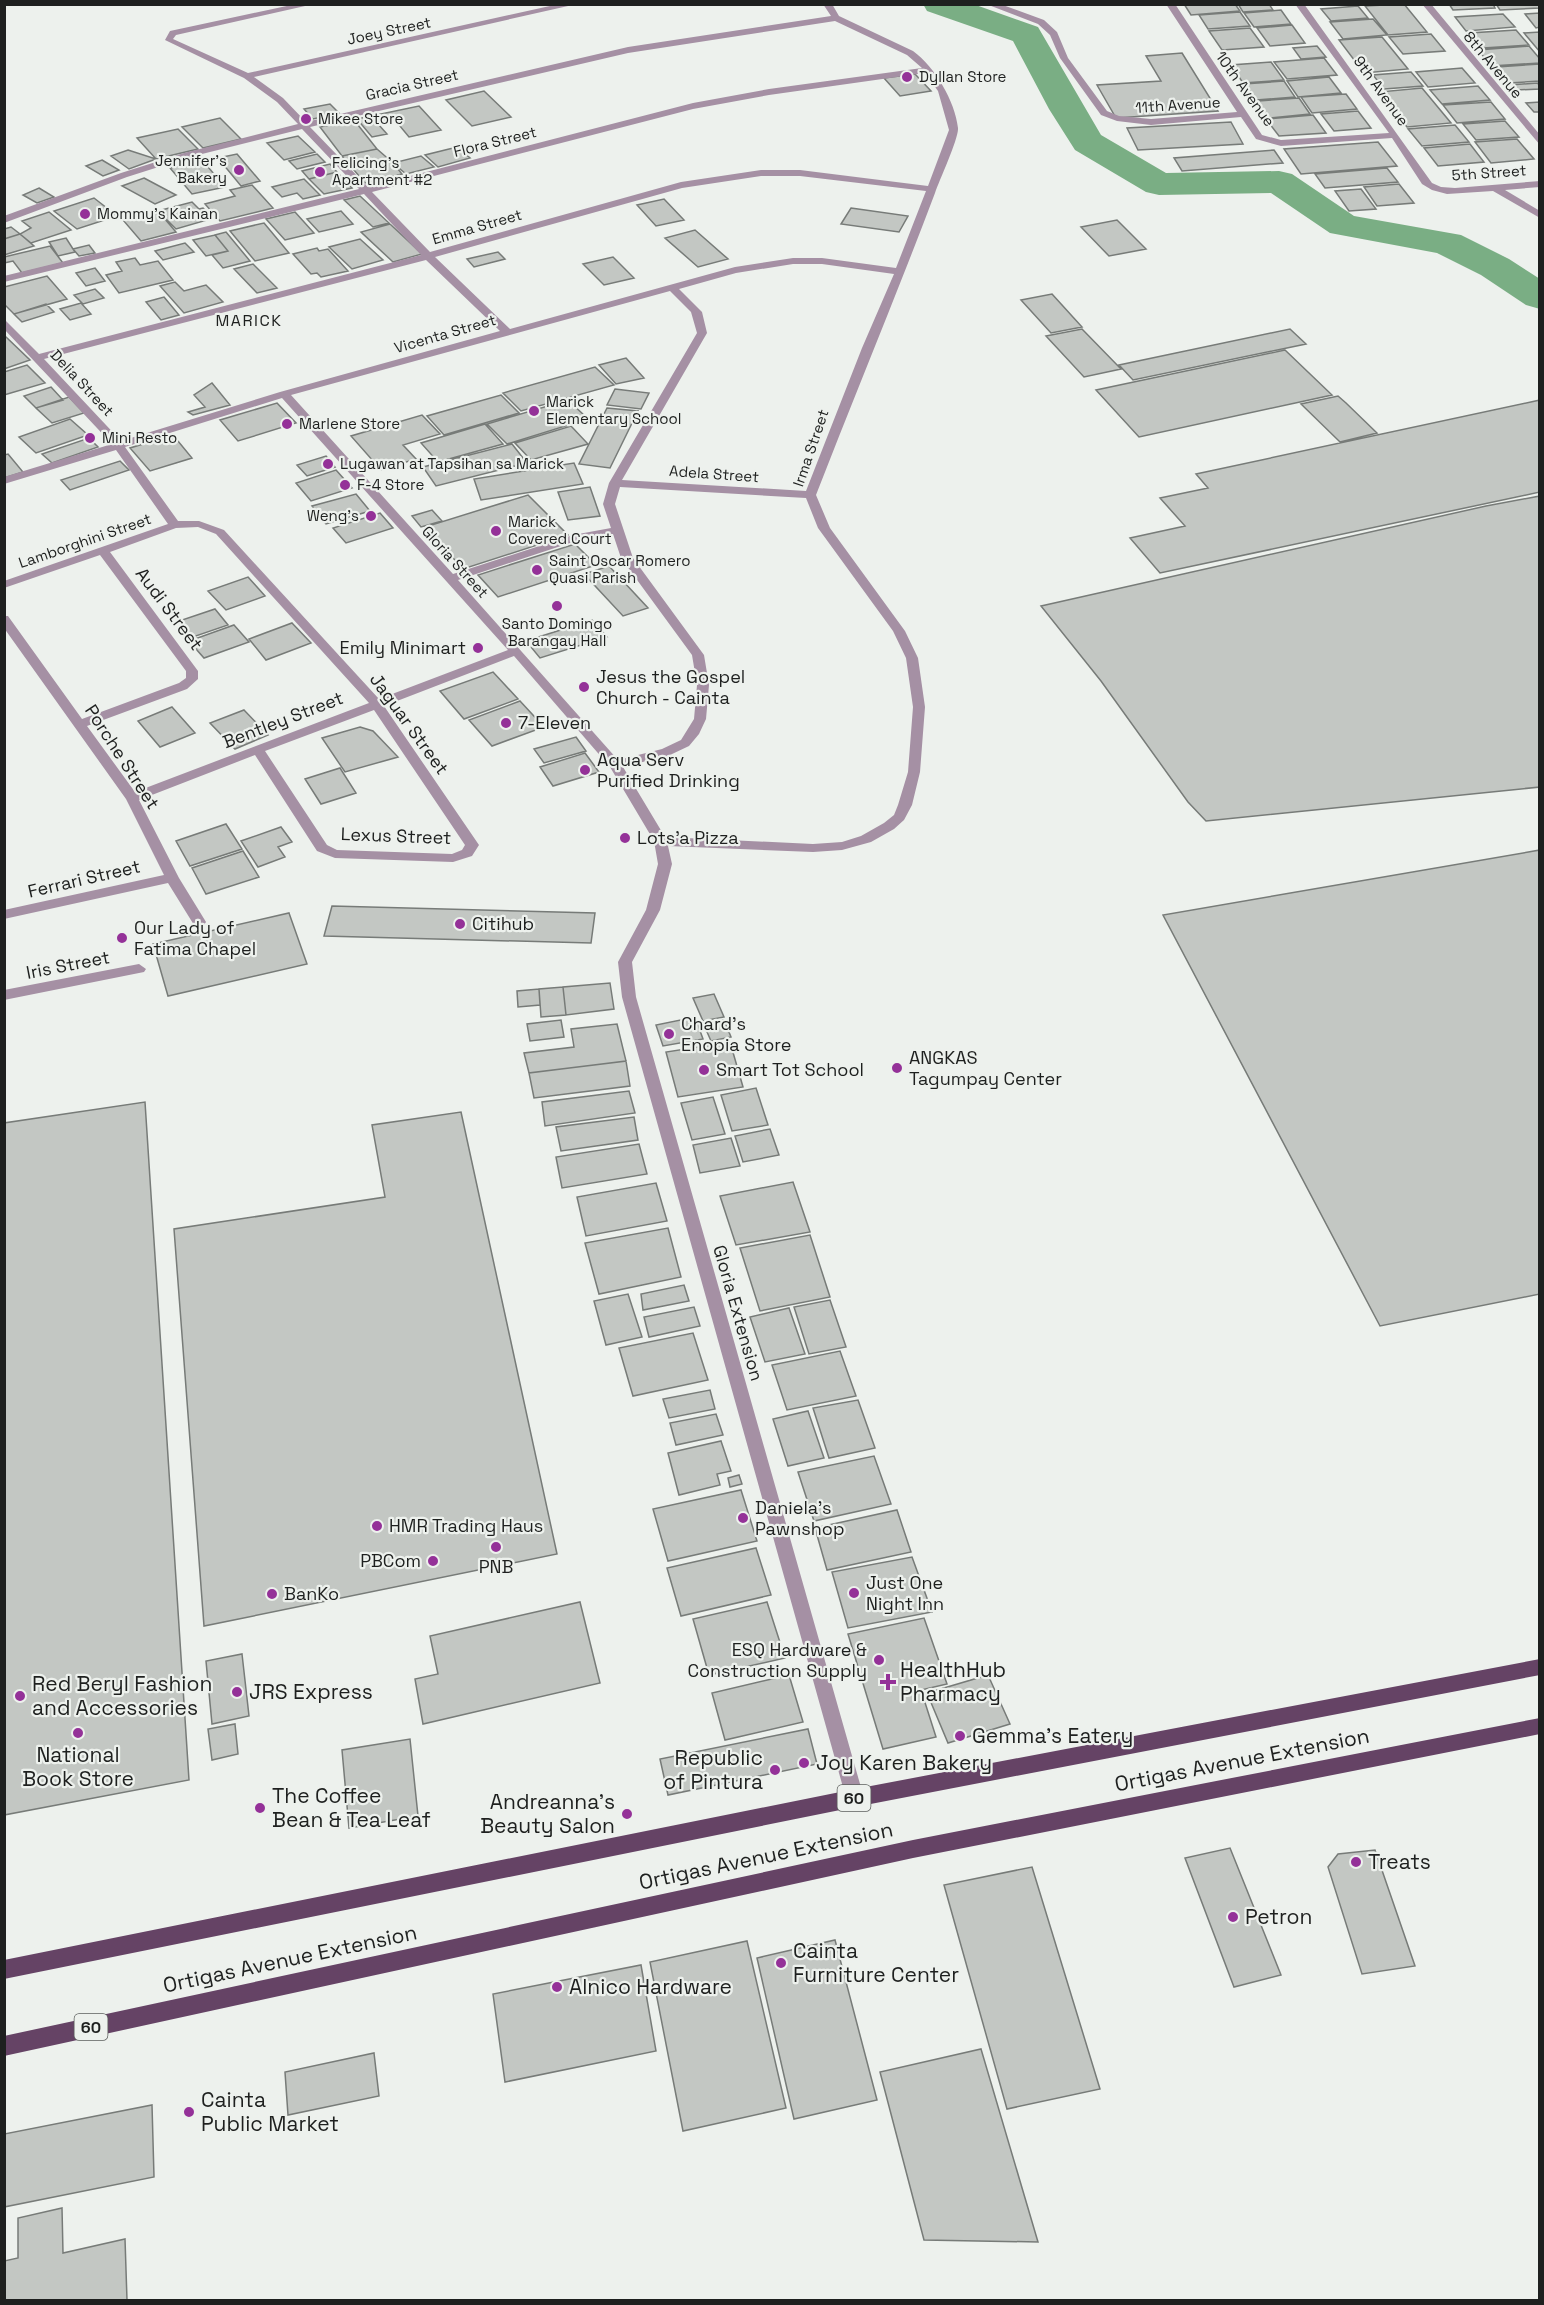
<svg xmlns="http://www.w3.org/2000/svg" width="1544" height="2305" font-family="'Space Grotesk',sans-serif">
<rect width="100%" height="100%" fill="#edf1ed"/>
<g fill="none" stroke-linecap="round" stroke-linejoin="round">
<path fill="#7aae84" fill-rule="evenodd" d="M923,4H973L1038,27L1101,135L1166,173L1279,171L1292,174L1354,216L1461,235L1509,259L1540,279V309L1526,305L1481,275L1437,253L1330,233L1271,193L1159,195L1146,192L1075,150L1049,109L1013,41L927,11Z"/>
</g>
<path fill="#c3c7c3" stroke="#777b78" stroke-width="1.5" d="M1184,4H1235L1240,11L1191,15Z
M1238,4H1269L1273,10L1243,12Z
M1404,4L1427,32L1388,35L1365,6Z
M1449,4H1493L1495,8L1453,10Z
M1496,4H1540V8L1500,10Z
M1358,6L1368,18L1331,21L1321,9Z
M1281,10L1291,24L1254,27L1244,13Z
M1240,12L1250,26L1208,29L1199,15Z
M1540,13V27L1536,28L1525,14Z
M1503,14L1515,27L1466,31L1455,17Z
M1373,19L1387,35L1343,39L1330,22Z
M1292,25L1305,43L1270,46L1257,28Z
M1250,28L1264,47L1222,50L1209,31Z
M1516,30L1529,45L1483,48L1470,33Z
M1540,32V52L1524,33Z
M1431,34L1445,51L1403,54L1389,37Z
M1382,37L1408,69L1364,73L1339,40Z
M1317,46L1326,57L1301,59L1293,48Z
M1529,46L1540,59V63L1491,66L1478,50Z
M1182,53L1218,111L1116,118L1097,85L1161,81L1146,56Z
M1324,58L1337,75L1287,79L1274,62Z
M1271,62L1284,80L1243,83L1231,65Z
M1540,64V81L1509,83L1497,67Z
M1462,68L1475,83L1428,87L1416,72Z
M1411,72L1423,86L1384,89L1373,75Z
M915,74L931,91L900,96L884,78Z
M1329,77L1341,93L1298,97L1287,81Z
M1284,81L1295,97L1256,100L1244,84Z
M1538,83L1540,89L1515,90L1510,85Z
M1478,86L1490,100L1442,104L1430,90Z
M1422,88L1451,123L1407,127L1379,92Z
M484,91L511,117L472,126L446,100Z
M1346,94L1357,109L1312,113L1301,97Z
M1299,98L1310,114L1269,118L1258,101Z
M1491,102L1505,119L1457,123L1443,105Z
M1540,102V112H1534L1526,103Z
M330,104L339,113L313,119L304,109Z
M419,106L441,130L409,137L395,120L378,124L387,134L372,137L357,119Z
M1358,111L1371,128L1334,131L1321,114Z
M1313,115L1326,133L1279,136L1266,119Z
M220,118L241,139L203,148L182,127Z
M354,120L377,149L342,156L320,127Z
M1505,121L1519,137L1476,140L1463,124Z
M1231,122L1243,144L1138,150L1127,128Z
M1455,125L1469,142L1422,146L1408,129Z
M178,129L198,149L156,159L137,138Z
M298,136L315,152L284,160L267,143Z
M1517,139L1534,159L1491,163L1475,142Z
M1378,142L1397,166L1301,174L1284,149Z
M1470,144L1484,162L1438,166L1424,148Z
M457,147L470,158L438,167L425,155Z
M377,149L393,163L402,174L365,183L342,156Z
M128,150L156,159L129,169L111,156Z
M1274,150L1283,163L1182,171L1174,158Z
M237,154L260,181L241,186L218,158Z
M317,154L325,162L297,169L289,161Z
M421,156L434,167L406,174L393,163Z
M102,160L119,170L103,176L86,166Z
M203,161L225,187L192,194L170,168Z
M330,164L337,172L309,179L302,171Z
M1387,168L1398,182L1325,188L1315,174Z
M337,172L352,188L324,194L309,179Z
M144,178L176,195L155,204L122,186Z
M304,179L320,195L303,199L297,193L282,197L272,187Z
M1399,184L1414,203L1377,206L1364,187Z
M252,185L273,208L220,221L205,204L235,196L230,190Z
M39,188L54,197L37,203L23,195Z
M1361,189L1376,209L1349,211L1335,191Z
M360,196L389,223L373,227L344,200Z
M94,198L117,216L77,229L54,211Z
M664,199L684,220L656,226L637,205Z
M192,202L199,209L203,208L214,218L176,229L158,211Z
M851,208L908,216L899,232L841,224Z
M158,211L176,232L141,241L123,220Z
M341,211L353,224L319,232L307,219Z
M49,212L71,230L31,243L20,234L31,228L22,221Z
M295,212L314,233L285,240L266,219Z
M1117,220L1146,249L1109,256L1081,227Z
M264,223L289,253L255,261L230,231Z
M390,224L422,254L393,262L361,232Z
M11,227L20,234L4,239V229Z
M695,230L728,259L698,267L665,238Z
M226,232L250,261L223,268L212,255L228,251L215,235Z
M20,234L34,246L4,255V239Z
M215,235L228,251L206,256L193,240Z
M66,238L75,252L58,256L49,242Z
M360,239L383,260L352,269L329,247Z
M185,243L194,252L163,260L155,251Z
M89,245L95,253L79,256L73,249Z
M50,246L63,263L22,273L13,261L4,263V257Z
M317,248L319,251L328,249L348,271L321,277L317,273L311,274L293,254Z
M498,252L505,259L474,267L467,259Z
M613,257L634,278L604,285L583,264Z
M135,258L140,265L158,261L173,280L119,293L106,275L122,271L116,262Z
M253,264L277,288L257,293L234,269Z
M95,268L105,281L86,286L76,273Z
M47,276L67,299L14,314L4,304V287Z
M175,282L184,291L206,285L223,302L184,313L160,286Z
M95,289L104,298L83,304L74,295Z
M1052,294L1082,327L1051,333L1021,300Z
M164,297L179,315L161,320L146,302Z
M81,303L91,314L70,320L60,309Z
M46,304L54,312L22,322L14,314Z
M1082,329L1121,369L1084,377L1046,336Z
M1290,329L1306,344L1133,380L1119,365Z
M4,337H6L30,360L4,369Z
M1285,350L1332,395L1139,437L1096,390Z
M626,358L644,378L616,384L599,365Z
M27,365L45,383L4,395V372Z
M595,367L614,385L521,411L503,393Z
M212,383L230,405L193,415L188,412L205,407L194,395Z
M51,387L63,400L36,408L24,396Z
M615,389L649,393L641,409L607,405Z
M501,395L519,413L444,435L427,416Z
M1338,396L1346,403L1377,433L1340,442L1301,404Z
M69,397L84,413L52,423L36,408Z
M568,400L588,419L507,444L487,424Z
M1540,400V492L1160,573L1130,538L1185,526L1160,498L1208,488L1196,474Z
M277,403L296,423L238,441L220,420Z
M607,408L638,411L610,468L579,464Z
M422,415L440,434L403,445L416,459L381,470L351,436Z
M70,419L88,435L36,453L19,437Z
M485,424L503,444L438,462L421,443Z
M571,426L588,444L531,460L515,443Z
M173,435L192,458L150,471L130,448Z
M89,438L98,447L52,463L42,454Z
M512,444L527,463L436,486L423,467Z
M8,454L23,472L4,478V455Z
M326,456L335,467L307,476L297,465Z
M120,461L129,470L70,490L61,480Z
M574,463L583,484L481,500L474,479Z
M336,470L352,488L311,501L296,483Z
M590,487L600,516L568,520L558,492Z
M356,494L370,511L326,524L312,506Z
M528,495L568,535L463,569L425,527Z
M1540,496V787L1206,821L1188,802L1101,681L1041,606L1486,506Z
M432,510L442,521L421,527L412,516Z
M380,513L393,528L346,543L333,528Z
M575,544L596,565L498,597L478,575Z
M609,566L648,608L623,616L584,574Z
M248,577L265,596L226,610L208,591Z
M215,609L228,625L193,637L179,621Z
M592,620L607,637L540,658L526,641Z
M292,623L311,643L266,660L249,639Z
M234,625L249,642L204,658L189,641Z
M493,672L518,699L464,719L440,691Z
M520,701L544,727L492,746L469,720Z
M172,707L195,733L160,747L138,721Z
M244,710L268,735L235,749L210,723Z
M360,727L373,731L398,757L345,772L322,738Z
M576,737L586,751L544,763L534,749Z
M585,753L599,772L553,786L540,767Z
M340,768L356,793L321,804L305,779Z
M226,824L242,849L190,866L176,841Z
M281,827L292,842L278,847L285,857L258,867L241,841Z
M1540,850V1294L1380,1326L1163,915Z
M243,851L259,877L206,894L192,868Z
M332,906L595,913L591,943L324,936Z
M289,913L307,964L168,996L153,944Z
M610,983L614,1009L566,1015L563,987Z
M563,987L566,1015L541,1017L539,989Z
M539,989L540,1005L518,1007L517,991Z
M714,994L724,1017L703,1021L693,998Z
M695,1017L703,1039L663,1046L656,1025Z
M561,1020L564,1037L530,1041L527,1024Z
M724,1020L731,1037L711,1041L704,1025Z
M617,1024L626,1061L529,1073L524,1053L574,1047L571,1029Z
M730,1042L743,1087L678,1097L666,1052Z
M626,1061L630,1086L534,1098L529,1073Z
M756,1088L768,1125L732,1131L721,1095Z
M629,1091L635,1113L545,1126L542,1102Z
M713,1097L725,1134L692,1140L681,1103Z
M145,1102L189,1780L4,1815V1123Z
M461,1112L557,1554L204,1626L174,1229L385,1197L372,1125Z
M634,1117L638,1140L561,1151L556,1127Z
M770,1129L779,1155L743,1162L735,1136Z
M731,1138L740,1166L700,1173L693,1145Z
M639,1144L647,1174L562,1188L556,1157Z
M793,1182L810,1232L736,1245L720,1196Z
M656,1183L667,1221L586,1236L577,1197Z
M668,1228L681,1277L599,1294L585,1243Z
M810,1235L830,1297L760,1311L740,1248Z
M684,1285L689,1301L643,1310L641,1294Z
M628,1294L642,1337L606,1345L594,1301Z
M830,1300L846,1347L809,1354L794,1307Z
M694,1307L700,1326L649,1337L644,1317Z
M789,1308L805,1354L765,1362L750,1317Z
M693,1333L708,1380L633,1396L619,1348Z
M840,1351L856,1396L787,1410L772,1365Z
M710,1390L715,1409L669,1418L663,1399Z
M858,1400L875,1448L829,1458L813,1408Z
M808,1411L824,1458L788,1466L773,1419Z
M716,1414L723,1435L676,1445L670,1423Z
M721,1441L731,1471L717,1474L720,1485L679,1495L668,1453Z
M874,1456L891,1504L814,1521L798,1472Z
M739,1475L742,1484L730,1487L728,1478Z
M741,1490L757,1541L668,1561L653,1509Z
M897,1510L911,1552L827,1570L815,1528Z
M756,1548L771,1595L681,1616L667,1568Z
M912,1557L932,1612L848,1628L832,1572Z
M580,1602L600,1683L423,1724L415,1679L438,1674L430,1636Z
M767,1602L785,1658L709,1675L693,1619Z
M924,1618L947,1684L921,1690L936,1737L883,1749L848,1634Z
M242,1654L249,1716L212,1724L206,1661Z
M789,1675L803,1722L725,1740L712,1693Z
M988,1675L1010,1724L948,1743L927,1693Z
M235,1724L238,1754L212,1760L208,1729Z
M808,1729L817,1764L668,1795L660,1759Z
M410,1739L418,1816L349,1828L342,1750Z
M1230,1848L1281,1975L1234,1987L1185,1858Z
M1375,1850L1415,1966L1362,1974L1328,1867L1338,1854Z
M1032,1867L1100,2089L1007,2109L944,1885Z
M835,1940L877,2100L794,2119L757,1958Z
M747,1941L786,2108L683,2131L650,1962Z
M641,1965L656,2051L505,2082L493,1994Z
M981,2049L1038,2242L924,2240L880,2072Z
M374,2053L379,2096L288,2115L285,2072Z
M152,2105L154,2177L4,2207V2134Z
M62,2208L63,2253L125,2239L127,2300H4V2261L18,2258V2218Z"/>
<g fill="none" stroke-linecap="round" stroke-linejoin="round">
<path fill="#a590a4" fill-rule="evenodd" d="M296,4H314L176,35L173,39L248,73L559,4H577L254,77L283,98L306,122L628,47L831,16L823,4H832L839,16L913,51C935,67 955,101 958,128C959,138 939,181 935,193C897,294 855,394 816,495L830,528L905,631L918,658L925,707L920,772L912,805L904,820L894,829L871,842L842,850L813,852L668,846L672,864L660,910L632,962L636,997L864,1798L862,1804L855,1807L848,1804L846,1798L622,997L618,962L646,910L658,864L654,841L610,767L514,656L384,706L479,845L472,856L453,862L335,858L317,851L255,755L139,800L179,878L206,922L204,925H194L168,883L4,919V910L164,875L126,799L4,628V616H8L82,719L179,683L186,678V671L100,555L4,588V581L168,524L116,450L4,484V477L112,444L4,329V319L39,354L421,255L364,194L4,282V276L359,189L302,129L190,157L127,177L4,223V216L121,173L184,153L298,124L277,102L244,78L165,40L170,31ZM835,21L907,55L922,68L769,89L693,103L368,187L310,127L628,53ZM925,73L938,91L949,130L928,186L800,170H761L681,182L430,252L372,192L693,109L769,95ZM761,176H800L926,191L896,268L822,258H793L735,267L510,329L435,257L682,188ZM426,260L500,331L280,392L121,441L44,359ZM793,264H822L894,274L862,348L806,491L622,480L707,333L702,312L679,289L736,273ZM670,291L691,312L697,333L609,483L603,504L611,528L573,535L453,574L291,395ZM282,398L508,650L379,699L224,530L199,521H178L125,447ZM620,487L806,498L818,528L893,631L906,658L913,707L908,772L898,805L894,815L884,823L861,836L842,842L813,844L665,837L623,767L670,755L689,746L699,734L706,719L709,685L704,655L633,558L615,504ZM198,527L216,534L369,703L135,792L87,726L187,689L198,679V671L110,552L176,528ZM613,534L621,558L692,655L697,685L694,719L681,740L662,749L618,760L458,580L579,540ZM374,710L465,845L462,850L452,854L337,850L327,845L265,751Z
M986,4H1000L1044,20L1057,32L1068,58L1107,111L1119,116L1151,119L1237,112L1166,4H1175L1262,135L1281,140L1389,133L1295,4H1304L1432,183L1441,187L1455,188L1540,181V187L1505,190L1540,211V218L1493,191L1447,194L1432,190L1422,184L1392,138L1281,146L1256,139L1241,117L1151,125L1117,121L1101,115L1060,58L1050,35L1038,24Z
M1422,4H1431L1540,135V145Z
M139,964L146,969L144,972L4,1000V990Z"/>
<path fill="#654365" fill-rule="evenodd" d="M1540,1659V1675L855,1807L4,1979V1960L855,1789Z
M1540,1718V1734L913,1858L4,2056V2036L913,1840Z"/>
</g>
<g fill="#943198" stroke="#edf1ed" stroke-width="2">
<circle cx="907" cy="77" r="6"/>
<circle cx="306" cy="119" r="6"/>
<circle cx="239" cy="170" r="6"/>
<circle cx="320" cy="172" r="6"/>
<circle cx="85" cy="214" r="6"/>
<circle cx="534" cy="411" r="6"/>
<circle cx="287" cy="424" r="6"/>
<circle cx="90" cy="438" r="6"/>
<circle cx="328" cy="464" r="6"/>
<circle cx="345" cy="485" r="6"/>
<circle cx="371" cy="516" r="6"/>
<circle cx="496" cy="531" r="6"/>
<circle cx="537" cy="570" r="6"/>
<circle cx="557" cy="606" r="6"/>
<circle cx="478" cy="648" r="6"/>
<circle cx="584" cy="687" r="6"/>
<circle cx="506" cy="723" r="6"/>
<circle cx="585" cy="770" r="6"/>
<circle cx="625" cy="838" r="6"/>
<circle cx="460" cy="924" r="6"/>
<circle cx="122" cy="938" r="6"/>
<circle cx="669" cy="1034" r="6"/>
<circle cx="897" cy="1068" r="6"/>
<circle cx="704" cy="1070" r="6"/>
<circle cx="743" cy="1518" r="6"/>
<circle cx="377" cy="1526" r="6"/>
<circle cx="496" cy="1547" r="6"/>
<circle cx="433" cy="1561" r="6"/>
<circle cx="854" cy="1593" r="6"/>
<circle cx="272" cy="1594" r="6"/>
<circle cx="879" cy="1660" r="6"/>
<path d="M885 1673h6v6h6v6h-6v6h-6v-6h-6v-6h6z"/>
<circle cx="237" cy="1692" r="6"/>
<circle cx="20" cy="1696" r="6"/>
<circle cx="78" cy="1733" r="6"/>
<circle cx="960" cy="1736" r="6"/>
<circle cx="804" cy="1763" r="6"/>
<circle cx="775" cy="1770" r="6"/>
<circle cx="260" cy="1808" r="6"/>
<circle cx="627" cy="1814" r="6"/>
<circle cx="1356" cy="1862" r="6"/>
<circle cx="1233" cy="1917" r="6"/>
<circle cx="781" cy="1963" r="6"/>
<circle cx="557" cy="1987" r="6"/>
<circle cx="189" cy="2112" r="6"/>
</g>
<g text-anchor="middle" stroke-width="4.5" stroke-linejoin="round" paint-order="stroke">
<g font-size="15" fill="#1e201f" stroke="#edf1ed">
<text transform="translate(389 31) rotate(-12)" y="5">Joey Street</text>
<text transform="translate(1493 65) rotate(50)" y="5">8th Avenue</text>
<text transform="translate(412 85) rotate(-13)" y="5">Gracia Street</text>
<text transform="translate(1245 89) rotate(54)" y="5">10th Avenue</text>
<text transform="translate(1381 91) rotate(54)" y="5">9th Avenue</text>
<text transform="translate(1178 105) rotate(-4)" y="5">11th Avenue</text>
<text transform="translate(495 142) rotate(-14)" y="5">Flora Street</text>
<text transform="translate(1489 173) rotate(-4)" y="5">5th Street</text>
<text transform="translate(477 227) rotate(-16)" y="5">Emma Street</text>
<text transform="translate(445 334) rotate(-16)" y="5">Vicenta Street</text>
<text transform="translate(82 383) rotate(47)" y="5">Delia Street</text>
<text transform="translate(811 448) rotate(-71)" y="5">Irma Street</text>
<text transform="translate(714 474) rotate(4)" y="5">Adela Street</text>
<text transform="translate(85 541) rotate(-19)" y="5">Lamborghini Street</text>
<text transform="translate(455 562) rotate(48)" y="5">Gloria Street</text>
</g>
<g font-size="15" fill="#1e201f" stroke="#edf1ed" text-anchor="start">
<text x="919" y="82">Dyllan Store</text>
<text x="318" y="124">Mikee Store</text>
<text x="227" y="166" text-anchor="end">Jennifer's<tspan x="227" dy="17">Bakery</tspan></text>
<text x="332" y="168">Felicing's<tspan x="332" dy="17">Apartment #2</tspan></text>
<text x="97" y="219">Mommy's Kainan</text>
<text x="546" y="407">Marick<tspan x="546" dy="17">Elementary School</tspan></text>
<text x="299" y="429">Marlene Store</text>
<text x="102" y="443">Mini Resto</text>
<text x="340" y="469">Lugawan at Tapsihan sa Marick</text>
<text x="357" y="490">F-4 Store</text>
<text x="359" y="521" text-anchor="end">Weng's</text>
<text x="508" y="527">Marick<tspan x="508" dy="17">Covered Court</tspan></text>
<text x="549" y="566">Saint Oscar Romero<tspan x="549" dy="17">Quasi Parish</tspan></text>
<text x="557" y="629" text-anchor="middle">Santo Domingo<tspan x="557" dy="17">Barangay Hall</tspan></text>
</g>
<g font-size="16" letter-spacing="1.5" fill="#1e201f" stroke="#edf1ed">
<text x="249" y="326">MARICK</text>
</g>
<g fill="#edf1ed" stroke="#5c5f5d" stroke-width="1.5">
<rect x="837.5" y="1785" width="33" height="26" rx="4.5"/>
<rect x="74.5" y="2014" width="33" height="26" rx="4.5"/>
</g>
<g font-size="16" font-weight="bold" fill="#1e201f">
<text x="854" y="1804">60</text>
<text x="91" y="2033">60</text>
</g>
<g font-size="18" fill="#1e201f" stroke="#edf1ed">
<text transform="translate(169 609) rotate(53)" y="6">Audi Street</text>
<text transform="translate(283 720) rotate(-21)" y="6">Bentley Street</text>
<text transform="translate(409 724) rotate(54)" y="6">Jaguar Street</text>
<text transform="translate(122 757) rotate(57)" y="6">Porche Street</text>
<text transform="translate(396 836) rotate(2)" y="6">Lexus Street</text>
<text transform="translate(84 879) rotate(-13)" y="6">Ferrari Street</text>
<text transform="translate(68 965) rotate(-11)" y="6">Iris Street</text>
<text transform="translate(738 1313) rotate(74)" y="6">Gloria Extension</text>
</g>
<g font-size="18" fill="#1e201f" stroke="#edf1ed" text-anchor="start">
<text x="466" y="654" text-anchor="end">Emily Minimart</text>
<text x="596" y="683">Jesus the Gospel<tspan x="596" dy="21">Church - Cainta</tspan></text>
<text x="518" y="729">7-Eleven</text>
<text x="597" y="766">Aqua Serv<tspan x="597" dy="21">Purified Drinking</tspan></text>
<text x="637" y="844">Lots'a Pizza</text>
<text x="472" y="930">Citihub</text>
<text x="134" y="934">Our Lady of<tspan x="134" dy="21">Fatima Chapel</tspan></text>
<text x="681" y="1030">Chard's<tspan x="681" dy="21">Enopia Store</tspan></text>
<text x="909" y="1064">ANGKAS<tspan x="909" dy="21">Tagumpay Center</tspan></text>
<text x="716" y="1076">Smart Tot School</text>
<text x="755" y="1514">Daniela's<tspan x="755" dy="21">Pawnshop</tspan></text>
<text x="389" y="1532">HMR Trading Haus</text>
<text x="421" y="1567" text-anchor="end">PBCom</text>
<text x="496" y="1573" text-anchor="middle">PNB</text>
<text x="866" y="1589">Just One<tspan x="866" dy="21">Night Inn</tspan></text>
<text x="284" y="1600">BanKo</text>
<text x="867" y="1656" text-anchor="end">ESQ Hardware &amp;<tspan x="867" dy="21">Construction Supply</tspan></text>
</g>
<g font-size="21" fill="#1e201f" stroke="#edf1ed" text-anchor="start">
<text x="900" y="1677">HealthHub<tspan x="900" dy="24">Pharmacy</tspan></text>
<text x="32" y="1691">Red Beryl Fashion<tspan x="32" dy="24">and Accessories</tspan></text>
<text x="249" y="1699">JRS Express</text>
<text x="972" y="1743">Gemma's Eatery</text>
<text x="78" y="1762" text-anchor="middle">National<tspan x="78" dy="24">Book Store</tspan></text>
<text x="763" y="1765" text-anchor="end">Republic<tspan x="763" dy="24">of Pintura</tspan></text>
<text x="816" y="1770">Joy Karen Bakery</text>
<text x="272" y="1803">The Coffee<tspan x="272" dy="24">Bean &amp; Tea Leaf</tspan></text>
<text x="615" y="1809" text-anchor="end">Andreanna's<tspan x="615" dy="24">Beauty Salon</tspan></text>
<text x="1368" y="1869">Treats</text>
<text x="1245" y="1924">Petron</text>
<text x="793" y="1958">Cainta<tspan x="793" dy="24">Furniture Center</tspan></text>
<text x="569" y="1994">Alnico Hardware</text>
<text x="201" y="2107">Cainta<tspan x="201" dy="24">Public Market</tspan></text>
</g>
<g font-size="21" fill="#1e201f" stroke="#edf1ed">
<text transform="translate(1242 1760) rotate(-11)" y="7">Ortigas Avenue Extension</text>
<text transform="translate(766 1856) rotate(-12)" y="7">Ortigas Avenue Extension</text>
<text transform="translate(290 1959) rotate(-12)" y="7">Ortigas Avenue Extension</text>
</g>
</g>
<rect width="1544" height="2305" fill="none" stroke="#1e201f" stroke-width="12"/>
</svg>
